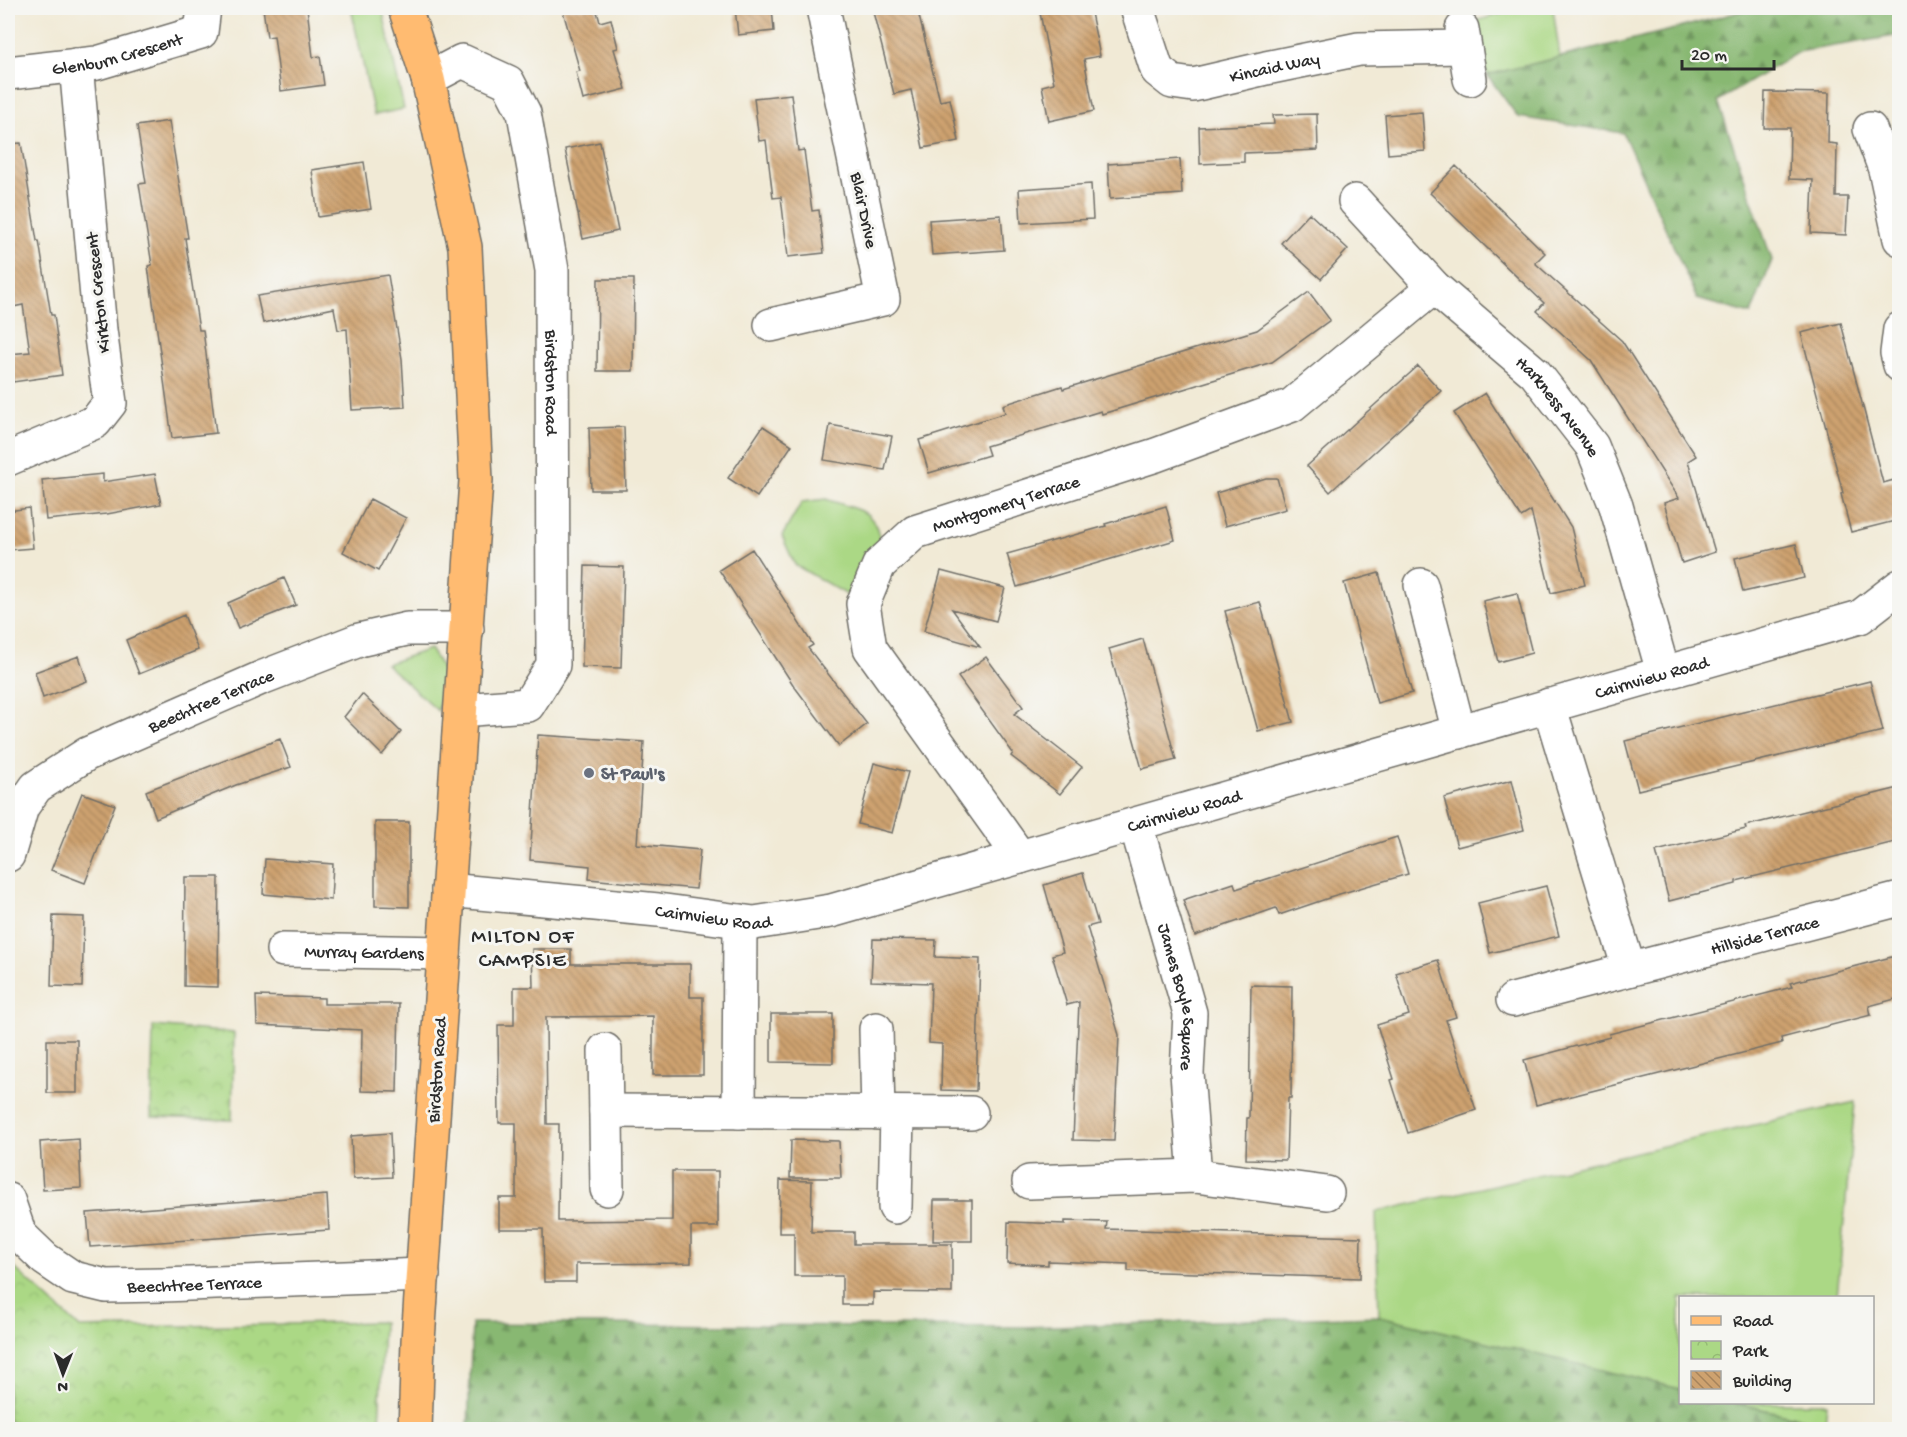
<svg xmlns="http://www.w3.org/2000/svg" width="1907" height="1437" font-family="'Gochi Hand',sans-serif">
<defs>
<pattern id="forest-firs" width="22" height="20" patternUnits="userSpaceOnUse" patternTransform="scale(1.5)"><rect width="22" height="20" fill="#88b872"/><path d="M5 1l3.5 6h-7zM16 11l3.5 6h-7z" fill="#6f965e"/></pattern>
<pattern id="park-crowns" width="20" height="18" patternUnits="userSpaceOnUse" patternTransform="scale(1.5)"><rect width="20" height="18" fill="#abd885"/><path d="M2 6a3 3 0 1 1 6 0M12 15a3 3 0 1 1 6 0" fill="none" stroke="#93ba73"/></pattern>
<pattern id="building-back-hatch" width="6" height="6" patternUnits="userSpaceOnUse" patternTransform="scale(1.5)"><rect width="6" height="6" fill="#cea26f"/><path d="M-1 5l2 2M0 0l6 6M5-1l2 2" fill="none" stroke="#a7845b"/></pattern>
</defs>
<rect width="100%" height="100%" fill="#f6f6f2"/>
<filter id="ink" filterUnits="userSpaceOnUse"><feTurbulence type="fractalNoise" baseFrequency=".0167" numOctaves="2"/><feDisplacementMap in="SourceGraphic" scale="12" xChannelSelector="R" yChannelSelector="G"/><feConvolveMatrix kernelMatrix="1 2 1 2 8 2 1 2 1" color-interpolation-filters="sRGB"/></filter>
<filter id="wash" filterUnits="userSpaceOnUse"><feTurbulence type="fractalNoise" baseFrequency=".008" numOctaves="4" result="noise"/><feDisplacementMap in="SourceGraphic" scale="24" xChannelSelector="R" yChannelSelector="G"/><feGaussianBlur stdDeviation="1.35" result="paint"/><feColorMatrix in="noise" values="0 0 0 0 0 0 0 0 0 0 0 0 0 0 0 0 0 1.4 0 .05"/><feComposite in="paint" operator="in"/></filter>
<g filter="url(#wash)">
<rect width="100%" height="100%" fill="#f1ead6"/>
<path fill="#abd885" stroke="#6b8258" stroke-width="1.5" d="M351,8H382L404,109L374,115Z
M1508,8H1553L1560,58L1487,75L1472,22L1508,12Z
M826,499C835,503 863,509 869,516C892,540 873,579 863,604L795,565L782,536L802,502Z
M430,649L445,673L438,711L386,664Z
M1855,1102L1837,1297L1680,1298V1389L1379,1316L1376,1212Z
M1736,1403H1827L1825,1424Z"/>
<path fill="url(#forest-firs)" stroke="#5a724e" stroke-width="1.5" d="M1754,8H1899L1900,35L1798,52L1718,101L1772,260L1751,314L1697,299L1623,133L1518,117L1487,75L1667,31Z
M1379,1316L1680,1389V1402L1736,1403L1825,1424L1840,1429H468L472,1323L1022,1327Z"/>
<path fill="url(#park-crowns)" stroke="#6b8258" stroke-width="1.5" d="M153,1026L234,1033L232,1120L151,1117Z
M8,1262L80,1328L383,1322L379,1429L45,1430L8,1421Z"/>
<g id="blocks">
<path fill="url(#building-back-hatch)" d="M263,8H307L313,57L320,56L324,85L281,91L274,36L267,37Z
M562,8H596L600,22L611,19L618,48L614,49L626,89L583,100L576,72L580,71Z
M735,8H772L774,31L738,35Z
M872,8H917L940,101L950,99L959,141L923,148L911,90L894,94Z
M1039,8H1090L1100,56L1084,59L1094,111L1049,121L1042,86L1054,83Z
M1765,92L1829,93L1828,143L1837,144L1836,197H1848L1846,235L1811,233L1813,180L1789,179L1790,128H1764Z
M791,94L798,151L804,150L812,211L819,210L824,253L788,257L781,197L773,198L766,140L759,141L754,98Z
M1422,112L1425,151L1388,154L1385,115Z
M1317,114L1318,150L1244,153V162L1200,164L1199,127L1274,124L1273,115Z
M169,121L188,238H185L199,330H203L216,433L172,438L148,266L152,265L139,184L146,183L137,126Z
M600,142L618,231L583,239L565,149Z
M21,143L37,241H39L51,315H54L62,375L13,382L9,354L30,352L23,305L8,308V144Z
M1180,159L1182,194L1110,199L1108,164Z
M364,162L371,209L318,217L312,170Z
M1456,166L1545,253L1535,263L1622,341L1696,456L1688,461L1715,552L1682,563L1664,503L1679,498L1591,360L1537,311L1544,303L1430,193Z
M1091,184L1093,219L1021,223L1019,189Z
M1309,213L1348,249L1321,279L1281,243Z
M1001,215L1004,250L932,255L929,220Z
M388,275L402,359L405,407L352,410L347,329L338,330L334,308L263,323L257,296Z
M598,279H634L633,371H597Z
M1309,292L1330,320L1272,362L1102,414L1101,411L986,446L989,455L929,473L919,440L1005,413L1003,405L1062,386L1063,389L1257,330Z
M1841,323L1883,483L1894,480L1899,502V520L1851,532L1841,494L1843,493L1801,333Z
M1418,366L1441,391L1330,492L1307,466Z
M1485,393L1571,527L1585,585L1551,593L1531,511L1521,517L1454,413Z
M830,425L892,436L885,470L824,460Z
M763,426L792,445L757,497L728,478Z
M624,427L626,490H591L589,428Z
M103,474V482L155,474L161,504L107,514L46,520L42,480Z
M1266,478H1277L1286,509L1225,526L1216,493Z
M370,499L406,518L378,571L343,552Z
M1166,506L1175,540L1017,587L1007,554L1106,526L1105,524Z
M29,508L33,548L8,550V511Z
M1796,544L1804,578L1743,592L1735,558Z
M752,549L813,645L808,648L867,724L839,746L794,686L719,570Z
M585,566L624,567L621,668L582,667Z
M941,571L1005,588L996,621L952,609L980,647L924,631Z
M1379,573L1412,693L1377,703L1344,583Z
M284,578L296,605L238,628L228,603Z
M1517,593L1532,653L1498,662L1483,601Z
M1260,602L1293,722L1258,731L1225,611Z
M184,615L198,650L139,674L126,640Z
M1143,639L1176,760L1142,769L1109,649Z
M79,656L87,681L43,698L35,672Z
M986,657L1023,707L1014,714L1082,767L1060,794L1011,756L1013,753L958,677Z
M1870,681L1883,731L1638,790L1625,741Z
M362,694L401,732L382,755L344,717Z
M538,735L644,742L637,844L700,850L696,889L589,879L590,866L530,860Z
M280,739L291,767L236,785L156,818L146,791Z
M874,763L908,772L892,833L858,824Z
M1512,780L1524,830L1457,847L1444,798Z
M1899,788V841L1736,881V884L1669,901L1656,851L1746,829L1745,826Z
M82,793L115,805L85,883L51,870Z
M375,822H409V907L375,906Z
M1397,837L1408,874L1329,897V898L1279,915L1276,908L1195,936L1183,900L1234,883L1236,889Z
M265,859L333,864L331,900L263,894Z
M1083,873L1098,924L1087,927L1119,1035L1114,1141L1073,1140L1079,1002L1067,1005L1052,955L1063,952L1044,885Z
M185,877H219L218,987L184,986Z
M1546,886L1559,936L1490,953L1478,903Z
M53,916L84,917L82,987L51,986Z
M873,939L936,940L935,957L980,959L976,1091L941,1090L942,1044L929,1043L931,983L871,981Z
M532,949H571V964H690V997H703V1075H653V1016L546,1017L547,1124H559L558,1221L672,1220V1171H718V1227H691V1263L576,1264V1282H544L543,1229H499V1198H516V1123H499L498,1025H514V987H533Z
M1899,955V998L1869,1006L1871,1015L1781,1038L1782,1043L1536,1105L1524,1060L1610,1037L1609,1034L1792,987L1790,983Z
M1438,960L1456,1017L1446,1020L1476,1110L1408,1133L1391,1080L1394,1079L1377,1025L1409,1015L1396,973Z
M1251,985L1292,986L1291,1098H1288L1286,1160L1246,1159L1247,1118H1249Z
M256,996L324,998V1004H399L397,1092L361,1091L362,1030L257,1025Z
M771,1014H833V1063L771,1062Z
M47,1040H77V1093H47Z
M390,1133L392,1177L353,1179L351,1136Z
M79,1139L81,1188L43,1190L40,1142Z
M791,1140L839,1141L841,1178H790Z
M780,1180L812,1181L811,1232H854V1244H952V1293L873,1292V1305H842V1276H794V1233H779Z
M327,1195L329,1230L90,1247L87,1213Z
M934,1200H972V1241H933Z
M1065,1221L1107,1222L1106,1229L1361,1237L1360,1278L1128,1271V1264L1048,1261V1265L1007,1263L1008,1222L1065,1224Z"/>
</g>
</g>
<g filter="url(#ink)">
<use href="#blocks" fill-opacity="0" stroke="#706e67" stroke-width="1.5"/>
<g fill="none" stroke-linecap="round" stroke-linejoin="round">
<g stroke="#706e67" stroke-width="36">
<g id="minor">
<path id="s1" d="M1137,8L1157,70L1172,82L1193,85L1266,68L1359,49L1463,47"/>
<path d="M1462,29L1470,79"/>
<path id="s2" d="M8,73L97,63L201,32L204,8"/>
<path id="s3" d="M428,79L462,61L508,82L524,113L552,270L553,665L528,705L461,710"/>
<path d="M1870,129L1885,169"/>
<path d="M1900,166L1885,169L1900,239"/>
<path id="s4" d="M1355,201L1434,287L1535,373L1592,446L1616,506L1663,672"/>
<path d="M771,325L883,299L823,8"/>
<path d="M1900,329L1897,353L1900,365"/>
<path d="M8,459L95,422L110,403L100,330L76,65"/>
<path d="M1421,585L1459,732"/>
<path d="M1549,705L1629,969"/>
<path id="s5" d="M1136,825L1190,1013L1187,1073L1195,1176"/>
<path id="s6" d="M8,855L22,807L36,787L87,754L261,678L359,640L407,629H467"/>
<path id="s7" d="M1020,857L870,648L863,604L879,565L915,532L1156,455L1292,405L1434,287"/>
<path id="s8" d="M448,890L658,910L754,923L831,911L1860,617L1900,586"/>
<path id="s9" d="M283,950L444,953"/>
<path id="s10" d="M1513,1000L1900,899"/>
<path d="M876,1029L878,1113"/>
<path d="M605,1050L607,1189"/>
<path d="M606,1111L971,1113"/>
<path d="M739,1112L740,921"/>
<path d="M1029,1182L1195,1176L1327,1193"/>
<path id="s11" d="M8,1200L20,1235L45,1259L73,1278L106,1286L163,1285L423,1275"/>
<path d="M895,1207L897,1113"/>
</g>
</g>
<g stroke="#706e67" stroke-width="36">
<path id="major" d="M405,8L428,79L465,247L476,480L418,1341L415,1430"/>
</g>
<use href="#minor" stroke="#fff" stroke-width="33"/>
<use href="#major" stroke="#ffbb71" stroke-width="33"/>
</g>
</g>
<circle fill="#6b7280" stroke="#f6f6f2" stroke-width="2" cx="589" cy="773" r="6"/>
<g text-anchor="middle" stroke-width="6" stroke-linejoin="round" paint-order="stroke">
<g font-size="18" fill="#2b2b2b" stroke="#f6f6f2">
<text dy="6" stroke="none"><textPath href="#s2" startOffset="111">Glenburn Crescent</textPath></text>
<text dy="6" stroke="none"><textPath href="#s1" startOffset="189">Kincaid Way</textPath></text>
<text transform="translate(865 210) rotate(78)" y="6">Blair Drive</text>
<text transform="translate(97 293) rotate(-96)" y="6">Kirkton Crescent</text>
<text dy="6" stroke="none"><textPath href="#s3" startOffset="396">Birdston Road</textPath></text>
<text dy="6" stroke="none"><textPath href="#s4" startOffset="290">Harkness Avenue</textPath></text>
<text dy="6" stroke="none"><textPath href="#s7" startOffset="488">Montgomery Terrace</textPath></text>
<text dy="6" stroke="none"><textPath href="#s8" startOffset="1239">Cairnview Road</textPath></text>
<text dy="6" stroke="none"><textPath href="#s6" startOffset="270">Beechtree Terrace</textPath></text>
<text dy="6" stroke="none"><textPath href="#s8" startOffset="753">Cairnview Road</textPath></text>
<text dy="6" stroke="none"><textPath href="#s8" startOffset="267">Cairnview Road</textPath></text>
<text dy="6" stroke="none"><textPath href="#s10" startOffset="260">Hillside Terrace</textPath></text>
<text dy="6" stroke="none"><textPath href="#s9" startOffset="81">Murray Gardens</textPath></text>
<text dy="6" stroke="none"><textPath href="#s5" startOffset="178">James Boyle Square</textPath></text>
<text transform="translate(436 1070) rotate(-86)" y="6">Birdston Road</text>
<text dy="6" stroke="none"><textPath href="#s11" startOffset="228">Beechtree Terrace</textPath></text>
</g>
<g font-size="18" font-weight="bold" fill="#5b616d" stroke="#f6f6f2" text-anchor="start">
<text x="601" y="779">St Paul's</text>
</g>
<g font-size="21" letter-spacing="1.5" fill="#2b2b2b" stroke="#f6f6f2">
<text x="523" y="942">MILTON OF<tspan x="523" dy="24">CAMPSIE</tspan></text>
</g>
</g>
<rect width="1907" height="1437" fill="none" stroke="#f6f6f2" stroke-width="30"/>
<rect x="1679" y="1296" width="195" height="108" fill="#f6f6f2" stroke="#a5a5a2" stroke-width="1.5"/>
<rect x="1691" y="1316" width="30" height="9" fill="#ffbb71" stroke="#a5a5a2" stroke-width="1.5"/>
<text x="1733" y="1326" font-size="18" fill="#2b2b2b">Road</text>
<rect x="1691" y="1341" width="30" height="18" fill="url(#park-crowns)" stroke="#a5a5a2" stroke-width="1.5"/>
<text x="1733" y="1356" font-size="18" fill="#2b2b2b">Park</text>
<rect x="1691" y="1371" width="30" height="18" fill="url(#building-back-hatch)" stroke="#a5a5a2" stroke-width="1.5"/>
<text x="1733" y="1386" font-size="18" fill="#2b2b2b">Building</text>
<g transform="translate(63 1374) rotate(181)" stroke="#f6f6f2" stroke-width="4.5" paint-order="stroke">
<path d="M0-4.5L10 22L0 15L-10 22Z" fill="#2b2b2b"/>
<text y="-9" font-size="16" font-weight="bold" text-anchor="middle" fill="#2b2b2b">N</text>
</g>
<path d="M1682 60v9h92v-9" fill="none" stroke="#2b2b2b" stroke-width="3"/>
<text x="1691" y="60" font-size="18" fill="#2b2b2b" stroke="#f6f6f2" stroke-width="4.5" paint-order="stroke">20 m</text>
</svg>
